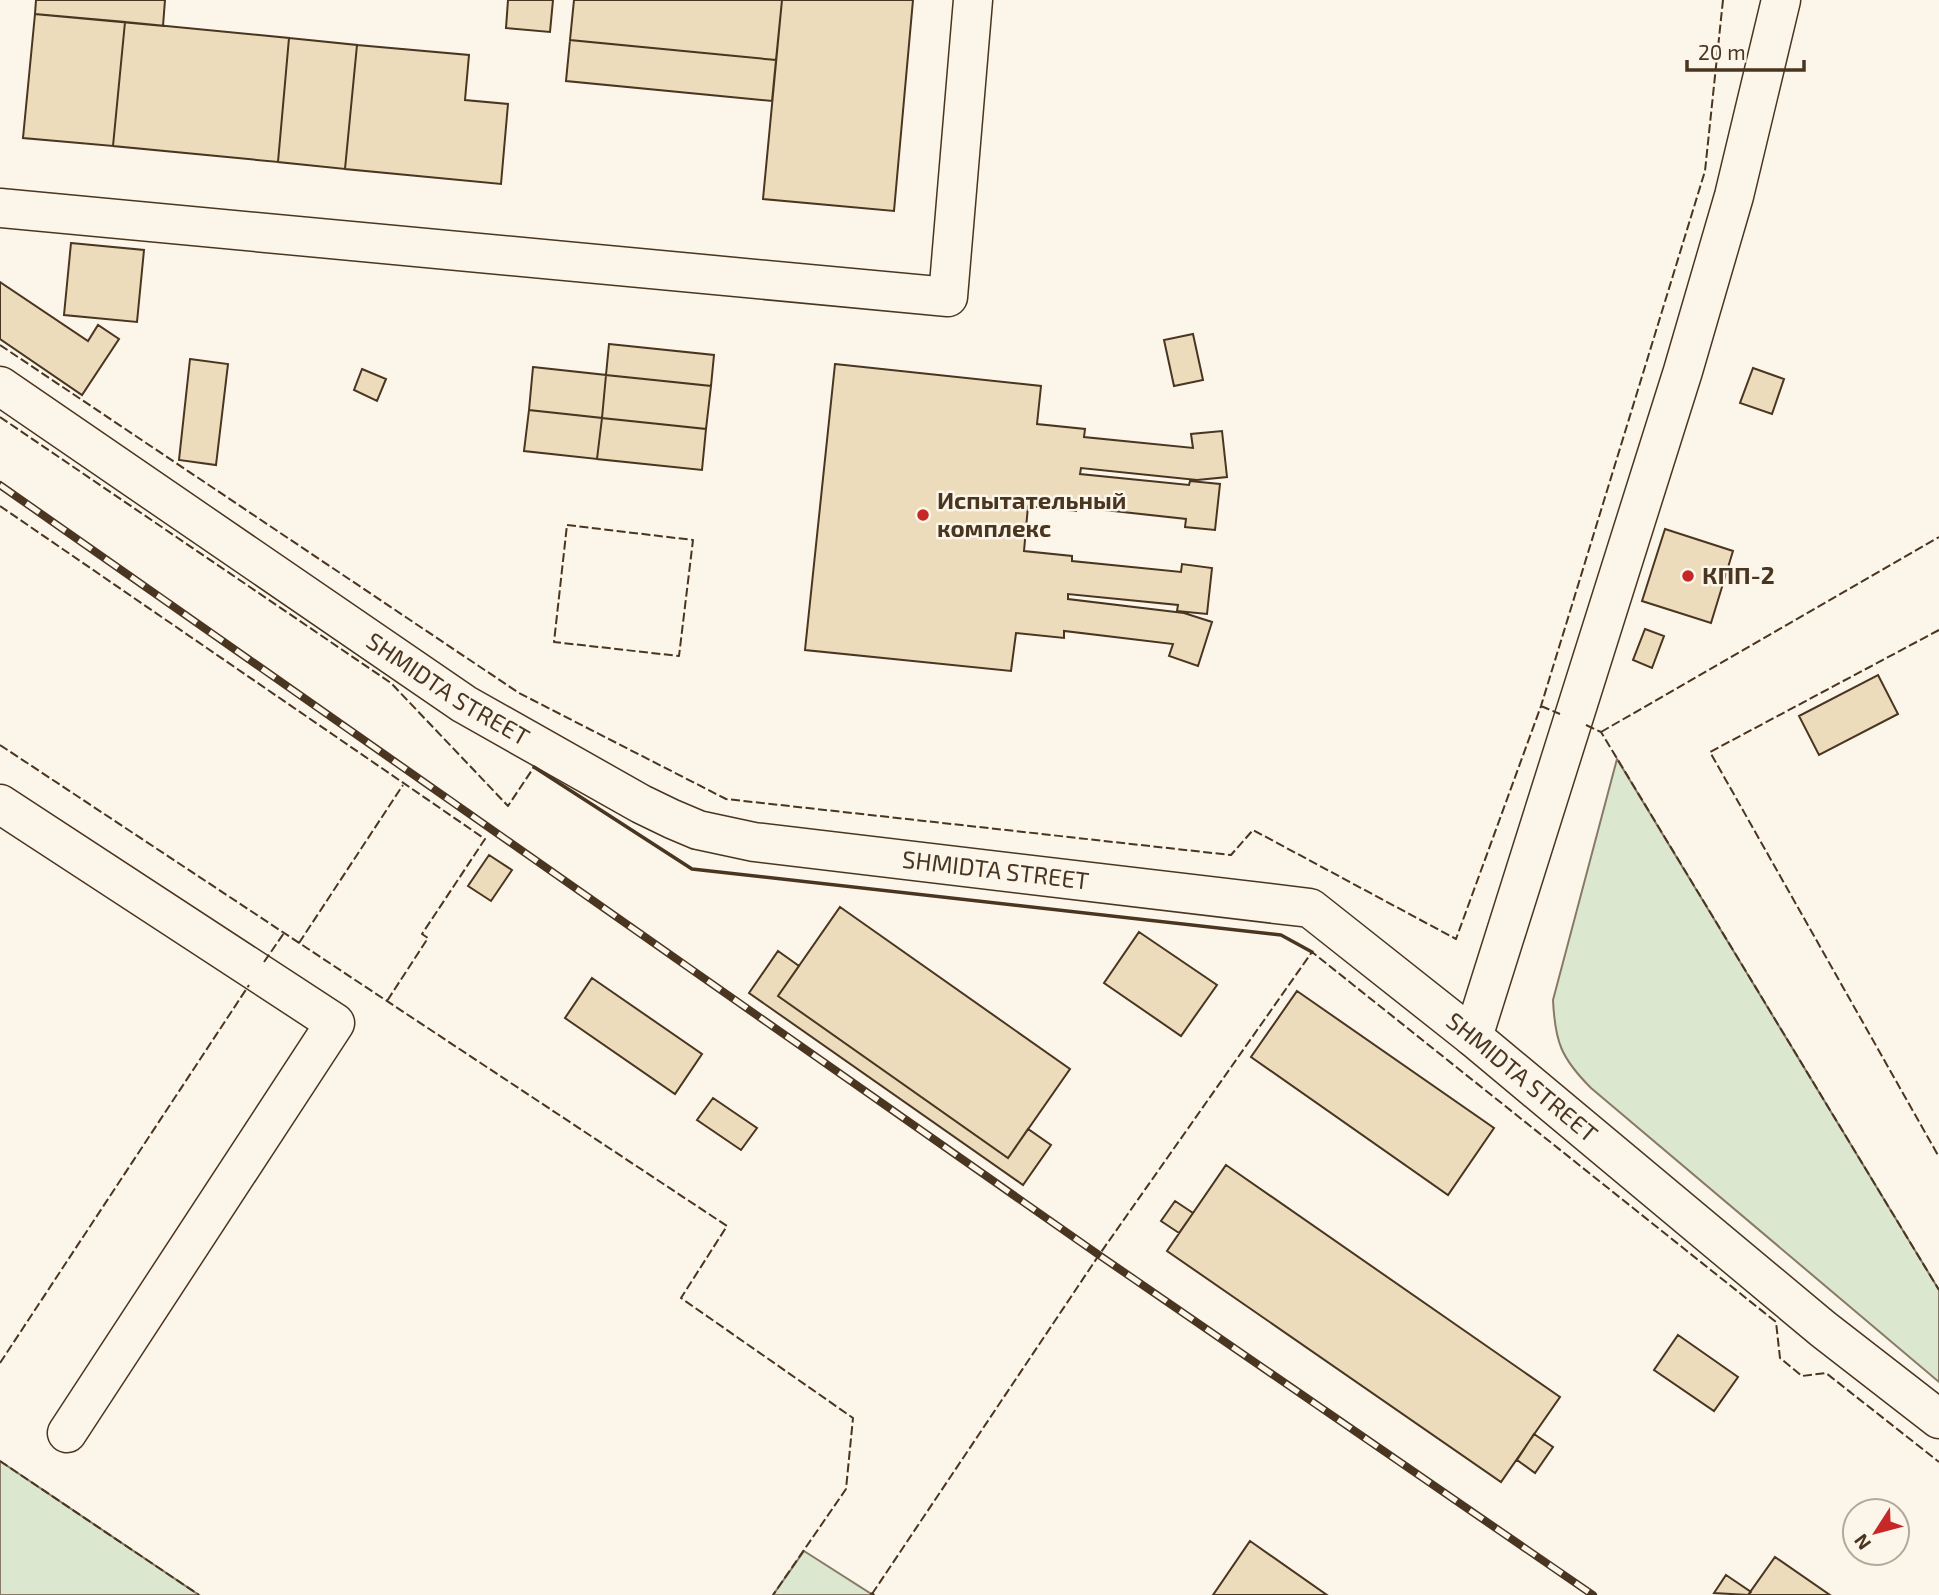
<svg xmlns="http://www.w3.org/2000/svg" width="1939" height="1595" font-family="'Exo 2',sans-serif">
<rect width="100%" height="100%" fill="#fbf6e9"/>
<path fill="#dce7d0" stroke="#887966" stroke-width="2" d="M1617,759L1939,1290V1382L1591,1088C1561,1058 1555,1042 1553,1000Z
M0,1461L199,1595H0Z
M804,1551L873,1595H773Z"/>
<path fill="#ecdcbc" stroke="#4a3520" stroke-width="2" d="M36,0H165L163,26L35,14Z
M508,0H553L550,32L506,28Z
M574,0H782L776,60L570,40Z
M782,0H913L894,211L763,199Z
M35,14L125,22L113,146L23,138Z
M125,22L289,38L278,162L113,146Z
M289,38L357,45L345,169L278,162Z
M570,40L776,60L772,101L566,81Z
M357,45L469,55L465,100L508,104L501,184L345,169Z
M71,243L144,250L137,322L64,315Z
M0,282L88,341L98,325L119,339L82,395L0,339Z
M1193,334L1203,380L1174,386L1164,340Z
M609,344L714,355L711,386L606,375Z
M190,359L228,364L216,465L179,460Z
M835,364L1041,386L1037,424L1085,429L1084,437L1193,448L1191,434L1222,431L1227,477L1197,480L1081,468L1080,474L1189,485L1190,481L1220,484L1215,530L1185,527L1186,519L1077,507L1076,511L1028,506L1024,551L1072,556V561L1181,572L1182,564L1212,568L1207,614L1177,611L1178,605L1068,594V599L1184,613L1212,622L1198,666L1169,656L1173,644L1064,631V638L1016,633L1011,671L805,650Z
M533,367L606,375L602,418L529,410Z
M1753,368L1784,379L1772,414L1740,403Z
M362,369L386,379L377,401L354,390Z
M606,375L711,386L706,429L602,418Z
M529,410L602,418L597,459L524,451Z
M602,418L706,429L702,470L597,459Z
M1665,529L1733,551L1711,623L1642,601Z
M1645,629L1664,636L1652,668L1633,660Z
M1878,675L1898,714L1819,755L1799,716Z
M489,855L512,870L491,901L468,886Z
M840,907L1070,1069L1008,1158L778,996Z
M1139,932L1217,985L1181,1036L1104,983Z
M778,951L799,966L778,996L1008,1158L1028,1129L1051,1145L1023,1185L749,993Z
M592,978L702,1054L675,1094L565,1018Z
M1297,991L1494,1128L1448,1195L1251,1057Z
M713,1098L757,1128L741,1150L697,1120Z
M1226,1165L1560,1397L1501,1482L1167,1251Z
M1175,1201L1193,1213L1179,1233L1161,1221Z
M1678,1335L1738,1377L1714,1411L1654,1370Z
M1534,1434L1553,1447L1535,1473L1517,1460Z
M1250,1541L1327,1595H1213Z
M1775,1557L1830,1595H1748Z
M1726,1575L1751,1592L1748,1595L1714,1593Z"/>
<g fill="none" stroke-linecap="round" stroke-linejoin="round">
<g stroke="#4a3520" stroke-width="41">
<g id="minor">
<path d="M0,208L948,297L973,0"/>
<path id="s1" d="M0,386L464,704L641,804L672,819L698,830L754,842L1310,908L1473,1037L1823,1329L1939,1419"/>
<path d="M0,804L335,1023L67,1433"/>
<path d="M1473,1037L1683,371L1734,196L1781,0"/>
</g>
</g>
<use href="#minor" stroke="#fbf6e9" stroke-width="38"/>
<g stroke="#4a3520" stroke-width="8">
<path id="rail" d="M0,485L1099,1255L1593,1595"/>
</g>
<use href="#rail" stroke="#fbf6e9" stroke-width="5" stroke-dasharray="16" stroke-linecap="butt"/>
<path stroke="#4a3520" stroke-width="2" stroke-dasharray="9 3.5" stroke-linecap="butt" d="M0,345L519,693L726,799L1231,855L1253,830L1456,939L1541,706L1705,171L1723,0
M0,417L391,683L508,806L534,767
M0,506L485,839L422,934L428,938L387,1001
M567,525L693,540L679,656L554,642Z
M1939,630L1710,752L1939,1157
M1541,706L1560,714
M1586,725L1601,732L1939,1290
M1601,732L1939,537
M0,745L727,1226L681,1298L853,1418L846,1489L773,1595
M299,943L403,785
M264,962L284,933
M0,1363L249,985
M0,1461L199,1595
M872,1594L1099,1255L1312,952L1776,1322L1780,1358L1802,1376L1826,1373L1939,1462"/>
<path stroke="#4a3520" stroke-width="3.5" d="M534,767L692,869L1281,935L1312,952
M872,1594L873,1595"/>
</g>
<g fill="#c62828" stroke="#fbf6e9" stroke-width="2.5">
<circle cx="923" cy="515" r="7"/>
<circle cx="1688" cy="576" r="7"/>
</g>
<g text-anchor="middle" stroke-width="5" stroke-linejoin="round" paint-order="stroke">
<g font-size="24" font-weight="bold" fill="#4a3520" stroke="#fbf6e9" text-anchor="start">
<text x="937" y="509">Испытательный<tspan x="937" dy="28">комплекс</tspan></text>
<text x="1702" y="584">КПП-2</text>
</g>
<g font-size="24" fill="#4a3520" stroke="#fbf6e9">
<text dy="8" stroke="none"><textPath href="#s1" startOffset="541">SHMIDTA STREET</textPath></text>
<text dy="8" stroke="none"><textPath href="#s1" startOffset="1129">SHMIDTA STREET</textPath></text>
<text dy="8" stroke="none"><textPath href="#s1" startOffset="1717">SHMIDTA STREET</textPath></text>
</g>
</g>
<g transform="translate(1876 1532) rotate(234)"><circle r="33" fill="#fbf6e9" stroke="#b4a999" stroke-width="2"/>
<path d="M0-5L12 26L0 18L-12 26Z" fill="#c62828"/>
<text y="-10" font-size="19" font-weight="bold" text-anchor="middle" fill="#4a3520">N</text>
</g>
<path d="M1687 60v10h117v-10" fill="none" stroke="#4a3520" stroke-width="3.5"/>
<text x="1698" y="60" font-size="21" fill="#4a3520" stroke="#fbf6e9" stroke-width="5" paint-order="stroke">20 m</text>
</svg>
